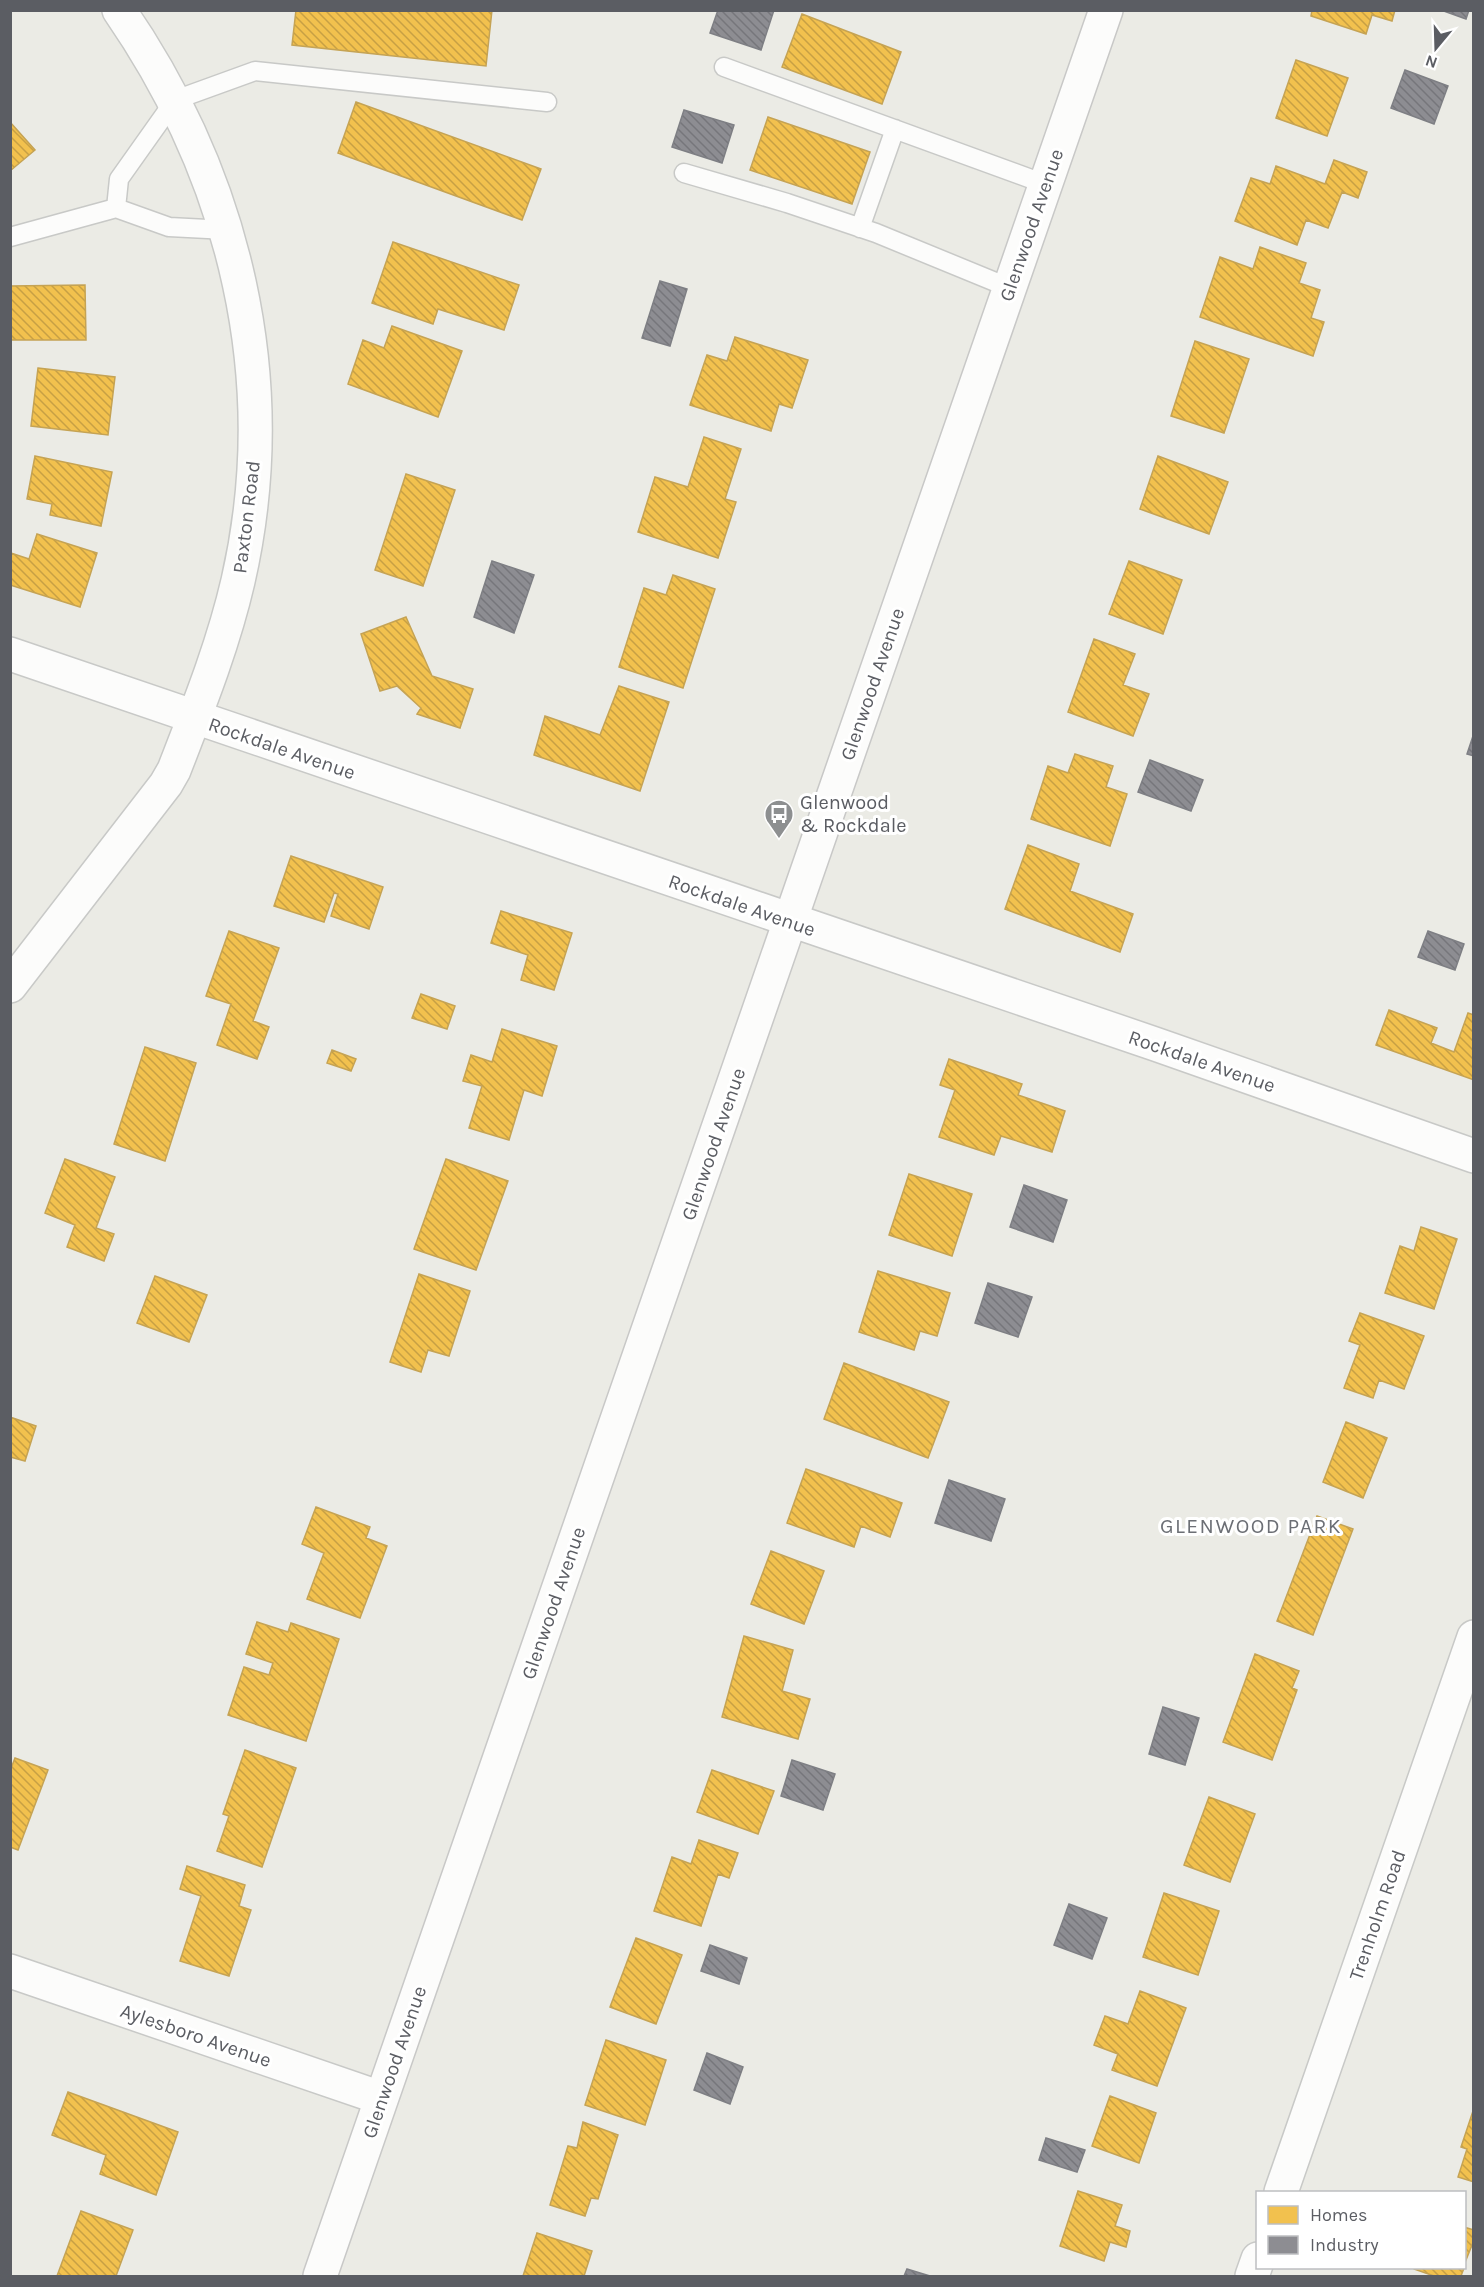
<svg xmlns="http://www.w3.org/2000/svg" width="1484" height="2287" font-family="Karla,sans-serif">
<defs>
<pattern id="homes-back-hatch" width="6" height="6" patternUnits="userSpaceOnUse" patternTransform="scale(1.5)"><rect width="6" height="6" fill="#f2c14e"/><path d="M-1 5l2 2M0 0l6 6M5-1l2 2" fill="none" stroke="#c7a044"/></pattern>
<pattern id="industry-back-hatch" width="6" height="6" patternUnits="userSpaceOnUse" patternTransform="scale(1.5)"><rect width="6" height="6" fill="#8d8d92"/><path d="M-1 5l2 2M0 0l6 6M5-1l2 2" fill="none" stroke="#76767b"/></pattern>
</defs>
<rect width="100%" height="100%" fill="#ebebe5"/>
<path fill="url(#homes-back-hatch)" stroke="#c5a354" stroke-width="1.5" d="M296,10H492L486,66L292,45Z
M1312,10H1395L1392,21L1372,15L1366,34L1311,16Z
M802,14L901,52L882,104L782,67Z
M1296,60L1348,78L1327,136L1276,118Z
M356,102L541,169L522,220L338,153Z
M768,117L870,152L852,204L750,170Z
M10,122L35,150L10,171Z
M1334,160L1367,172L1358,198L1342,192L1328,228L1306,220L1297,245L1235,221L1251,178L1270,184L1276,166L1325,184Z
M393,242L519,285L504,330L438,309L433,324L372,303Z
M1260,247L1306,263L1299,283L1320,290L1311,318L1324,322L1313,356L1200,317L1220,257L1253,269Z
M85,285L86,340H10V286Z
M392,326L462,351L438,417L348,384L363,340L384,348Z
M735,337L808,360L792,408L779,404L771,431L690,405L707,355L727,361Z
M1195,341L1249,359L1224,433L1171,416Z
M38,368L115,377L108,435L31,426Z
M704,437L741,449L725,499L736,502L718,558L638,532L655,477L688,487Z
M35,456L112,472L101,526L50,515L52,504L27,499Z
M1158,456L1228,482L1209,534L1140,509Z
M406,474L455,490L423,586L375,570Z
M37,534L97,553L80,607L10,585L11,553L29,559Z
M1129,561L1182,580L1163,634L1109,614Z
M673,575L715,589L683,688L619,667L644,588L666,595Z
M406,617L432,676L473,689L460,728L417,714L421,708L397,686L380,691L361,634Z
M1094,639L1135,654L1123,685L1149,694L1133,736L1068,712Z
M619,686L669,702L640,791L534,755L545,716L600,735Z
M1075,754L1113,766L1106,787L1127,794L1110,846L1031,819L1048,766L1068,773Z
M1028,845L1079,864L1070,891L1133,914L1120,952L1005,909Z
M291,856L383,887L369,929L331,916L338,894L334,893L324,922L274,906Z
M501,911L572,933L554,990L521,980L528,955L491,943Z
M229,931L279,948L253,1021L269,1027L257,1059L217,1045L231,1004L206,996Z
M421,994L455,1006L447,1029L412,1018Z
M1389,1010L1437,1028L1431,1043L1454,1052L1468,1013L1474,1015V1080L1376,1045Z
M502,1029L557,1046L542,1096L524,1090L509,1140L469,1128L482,1086L463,1081L471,1055L492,1062Z
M145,1047L196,1063L165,1161L114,1144Z
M332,1050L356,1059L351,1071L327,1063Z
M949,1059L1022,1084L1018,1095L1065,1111L1052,1152L1001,1136L994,1155L939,1137L955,1090L940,1085Z
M65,1159L115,1177L96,1228L114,1234L104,1261L67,1247L75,1225L45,1213Z
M446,1159L508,1181L476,1270L414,1249Z
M909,1174L972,1194L952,1256L889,1235Z
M1421,1227L1457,1239L1434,1309L1385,1293L1400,1246L1414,1251Z
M878,1271L950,1293L937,1336L920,1331L914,1350L859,1332Z
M419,1274L470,1291L449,1356L428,1350L421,1372L390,1362Z
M155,1276L207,1295L189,1342L137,1323Z
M1360,1313L1424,1336L1404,1389L1379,1380L1373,1398L1344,1388L1360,1345L1349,1341Z
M844,1363L949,1402L928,1458L824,1419Z
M10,1417L36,1426L25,1461L10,1457Z
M1346,1422L1387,1438L1363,1498L1323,1482Z
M806,1469L902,1503L890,1537L861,1526L854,1547L787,1523Z
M316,1507L370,1527L366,1538L387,1546L360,1618L307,1599L324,1553L302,1544Z
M1317,1516L1353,1529L1313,1635L1277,1621Z
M771,1551L824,1571L804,1624L751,1604Z
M257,1622L288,1632L291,1623L339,1639L306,1741L228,1715L244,1667L269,1675L273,1663L246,1654Z
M744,1636L793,1650L782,1691L810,1699L798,1739L722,1717Z
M1255,1654L1299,1671L1292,1688L1297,1690L1272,1760L1223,1742Z
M245,1750L296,1768L262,1867L217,1851L229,1816L223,1814Z
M15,1758L48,1770L18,1850L10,1847V1771Z
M712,1770L774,1791L758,1834L697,1812Z
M1209,1797L1255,1814L1230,1882L1184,1865Z
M699,1840L738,1853L729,1878L718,1874L701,1926L654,1911L672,1857L691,1864Z
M187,1866L245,1885L239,1906L251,1910L229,1976L180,1961L201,1896L180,1889Z
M1164,1893L1219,1911L1198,1975L1143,1957Z
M636,1938L682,1955L656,2024L610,2007Z
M1140,1991L1186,2008L1157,2086L1112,2070L1118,2054L1094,2045L1105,2016L1128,2024Z
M606,2040L666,2060L645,2125L585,2105Z
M68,2092L178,2132L156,2195L100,2174L106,2155L52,2135Z
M1110,2096L1156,2113L1139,2163L1092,2146Z
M1474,2108V2182L1458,2177L1467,2149L1461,2147Z
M583,2122L618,2135L598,2199L591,2198L585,2216L550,2205L568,2146L577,2148Z
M1078,2191L1122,2205L1115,2226L1130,2231L1126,2247L1110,2242L1104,2261L1060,2246Z
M81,2211L133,2230L116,2276H57Z
M1464,2227L1474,2230V2240L1464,2265Z
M537,2233L592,2251L584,2276H523Z
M1414,2269V2268H1464L1461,2276H1434Z"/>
<path fill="url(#industry-back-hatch)" stroke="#7e7f84" stroke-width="1.5" d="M718,10H774L761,50L710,33Z
M1441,10H1469L1466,19Z
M1405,70L1448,86L1434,124L1391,108Z
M684,110L734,125L722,163L672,147Z
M660,281L687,289L670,346L642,338Z
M492,561L534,575L514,633L474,617Z
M1474,733V756L1467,754Z
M1150,760L1203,780L1191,811L1138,792Z
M1428,931L1464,944L1455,970L1418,957Z
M1024,1185L1067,1200L1053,1242L1010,1227Z
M988,1283L1032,1297L1018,1337L975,1323Z
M949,1480L1005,1499L991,1541L935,1523Z
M1163,1707L1199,1718L1185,1765L1149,1754Z
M792,1760L835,1774L823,1810L781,1796Z
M1069,1904L1107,1918L1092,1959L1054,1945Z
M710,1945L747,1958L739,1984L701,1971Z
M707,2053L743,2067L730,2104L694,2090Z
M1046,2138L1085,2150L1077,2172L1039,2160Z
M907,2269L930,2276H904Z"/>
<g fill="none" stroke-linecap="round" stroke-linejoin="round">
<g stroke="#c8c9c7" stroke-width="21">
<path id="lane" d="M724,67L1045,184
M684,173L787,203L876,233L1010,288
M860,228L895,129
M227,230L169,227L116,208L119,179L175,100L255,71L547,102
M10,237L116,208"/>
</g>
<g stroke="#c8c9c7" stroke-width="36">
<path id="street" d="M10,654L1155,1044L1474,1156
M10,986L166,784L174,770C198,708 223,646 238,581C284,380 235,178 119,10
M10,1971L381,2098
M1281,2192L1474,1637
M1252,2276L1258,2259"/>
</g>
<g stroke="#c8c8c7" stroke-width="36">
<path id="secondary" d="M320,2276L1106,10"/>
</g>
<use href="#lane" stroke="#fcfcfb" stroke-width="18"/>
<use href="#street" stroke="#fcfcfb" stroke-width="33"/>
<use href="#secondary" stroke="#fcfcfb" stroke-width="33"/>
</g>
<defs>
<g id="bus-pin" transform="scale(1.5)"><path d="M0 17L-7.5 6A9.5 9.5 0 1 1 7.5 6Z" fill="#8d8f90" stroke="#fff"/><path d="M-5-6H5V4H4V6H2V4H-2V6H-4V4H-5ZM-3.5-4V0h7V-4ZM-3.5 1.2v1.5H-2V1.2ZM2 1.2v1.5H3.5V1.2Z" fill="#fff"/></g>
</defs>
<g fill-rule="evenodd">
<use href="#bus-pin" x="779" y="814"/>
</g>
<g text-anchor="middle" stroke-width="6" stroke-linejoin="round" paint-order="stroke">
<g font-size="20" fill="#5b5d63" stroke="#fff">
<text transform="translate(1031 225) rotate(-71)" y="7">Glenwood Avenue</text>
<text transform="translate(246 517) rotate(-83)" y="7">Paxton Road</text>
<text transform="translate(872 684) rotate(-71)" y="7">Glenwood Avenue</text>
<text transform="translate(282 748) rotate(19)" y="7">Rockdale Avenue</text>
<text transform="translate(742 905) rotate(19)" y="7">Rockdale Avenue</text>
<text transform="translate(1202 1061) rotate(19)" y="7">Rockdale Avenue</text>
<text transform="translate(713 1144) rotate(-71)" y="7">Glenwood Avenue</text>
<text transform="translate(553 1603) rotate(-71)" y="7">Glenwood Avenue</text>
<text transform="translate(1377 1915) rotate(-71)" y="7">Trenholm Road</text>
<text transform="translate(196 2035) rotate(19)" y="7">Aylesboro Avenue</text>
<text transform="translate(394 2062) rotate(-71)" y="7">Glenwood Avenue</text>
</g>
<g font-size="20" fill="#5b5d63" stroke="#fff" text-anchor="start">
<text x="800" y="809">Glenwood<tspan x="800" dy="23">&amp; Rockdale</tspan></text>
</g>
<g font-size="21" letter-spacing="1.5" fill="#6c6f75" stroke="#fff">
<text x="1251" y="1533">GLENWOOD PARK</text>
</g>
</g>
<rect width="1484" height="2287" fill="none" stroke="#5b5d63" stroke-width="24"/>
<rect x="1256" y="2191" width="210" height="78" fill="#ffffff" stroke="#bdbec1" stroke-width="1.5"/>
<rect x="1268" y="2206" width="30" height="18" fill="#f2c14e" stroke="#bdbec1" stroke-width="1.5"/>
<text x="1310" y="2221" font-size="18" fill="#5b5d63">Homes</text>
<rect x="1268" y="2236" width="30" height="18" fill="#8d8d92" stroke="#bdbec1" stroke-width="1.5"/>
<text x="1310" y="2251" font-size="18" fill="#5b5d63">Industry</text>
<g transform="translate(1436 48) rotate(199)" stroke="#ffffff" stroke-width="4.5" paint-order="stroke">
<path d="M0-4.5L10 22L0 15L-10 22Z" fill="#5b5d63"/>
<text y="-9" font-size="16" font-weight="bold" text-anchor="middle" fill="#5b5d63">N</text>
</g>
</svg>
